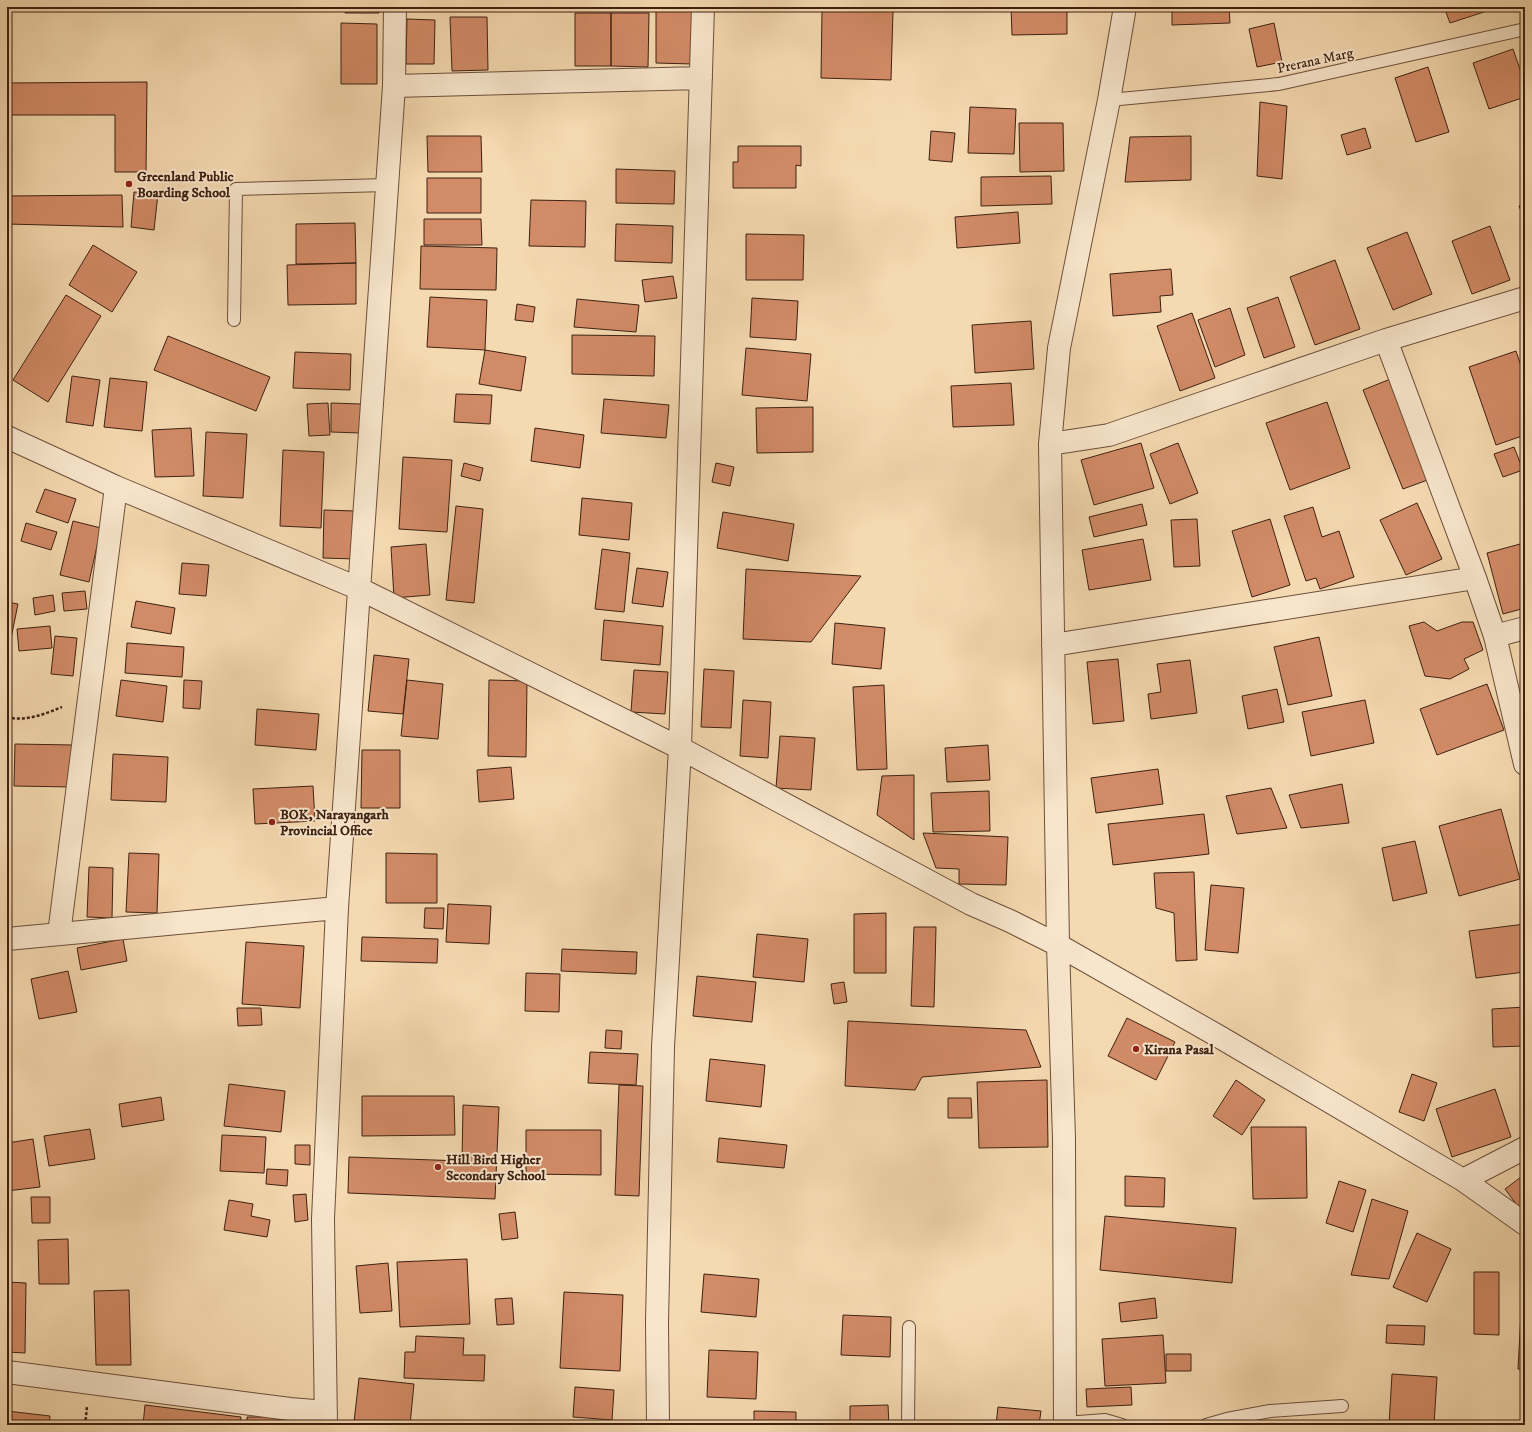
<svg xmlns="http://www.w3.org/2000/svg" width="1532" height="1432" font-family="'IM FELL DW Pica',serif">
<rect width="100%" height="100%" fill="#f5d9b0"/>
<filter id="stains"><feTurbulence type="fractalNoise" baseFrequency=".005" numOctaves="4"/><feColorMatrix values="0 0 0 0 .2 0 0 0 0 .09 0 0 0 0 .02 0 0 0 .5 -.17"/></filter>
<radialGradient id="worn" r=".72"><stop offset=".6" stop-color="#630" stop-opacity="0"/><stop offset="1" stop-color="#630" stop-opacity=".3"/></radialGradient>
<path fill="#d28b67" stroke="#3e2112" d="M345,7H379V13H345Z
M403,7H445V8H403Z
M449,7H484V9H449Z
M539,7H571L570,11L539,8Z
M656,7H694L693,64L656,63Z
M842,7H879L878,11L842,10Z
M1011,7H1067V34L1012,35Z
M1172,7H1229L1230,23L1172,25Z
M1444,7H1482L1484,12L1450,23Z
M822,10L893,11L891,80L821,78Z
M575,13H611V66H575Z
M611,13H649L648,67L611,66Z
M450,17H487L488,70L452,71Z
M407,19L435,20L434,64H406Z
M341,23L377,24V84H341Z
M1274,23L1282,62L1257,67L1249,29Z
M1513,49L1525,84V97L1489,109L1473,63Z
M1428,67L1449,132L1416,142L1395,78Z
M147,82L146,172H115V115H7V83Z
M1260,102L1287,106L1282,179L1257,176Z
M970,107L1016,109L1014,154L968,153Z
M1019,123H1063L1064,171L1020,172Z
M1365,128L1371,148L1347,155L1341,135Z
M931,131L955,133L952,162L929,160Z
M427,136H481L482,172H428Z
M1191,136V180L1125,182L1130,137Z
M738,146H801V166L796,165V188H733V162H738Z
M616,169L675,171L674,204L616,203Z
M1051,176L1052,204L981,206V177Z
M427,178H481V213H427Z
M134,192L158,194L154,230L131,227Z
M122,195L123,227L7,224V196Z
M531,200L586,201L585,247L529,246Z
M1525,203V221L1519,206Z
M1018,212L1020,243L957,248L955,217Z
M424,219H481L482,245H424Z
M355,223L356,263L296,264V224Z
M616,224L673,226L672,263L615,261Z
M1490,226L1510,280L1472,294L1452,241Z
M1407,232L1432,294L1393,310L1367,248Z
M746,234L804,235L803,280H746Z
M93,245L137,272L112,312L69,285Z
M421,246L497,248L496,290L420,289Z
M1335,260L1360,329L1315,345L1290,277Z
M356,263V304L288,305L287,265Z
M1171,269L1173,295L1160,296L1161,312L1113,316L1110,274Z
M673,276L677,298L645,302L642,280Z
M66,295L101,316L48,402L13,380Z
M430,297L487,300L485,350L427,347Z
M1278,297L1295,347L1264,358L1247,308Z
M752,298L798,301L796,340L750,337Z
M577,299L639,305L636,332L574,327Z
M517,304L535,307L533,322L515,320Z
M1230,308L1245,355L1215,367L1198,320Z
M1192,313L1215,378L1180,391L1157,326Z
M1031,321L1034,369L975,373L972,325Z
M572,335L655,336L654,376L572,374Z
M168,336L270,377L256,411L154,370Z
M746,348L811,354L807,401L742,395Z
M485,350L526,357L521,391L479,384Z
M1516,351L1525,378V435L1496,445L1469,367Z
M295,352L351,354L350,390L293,388Z
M72,376L100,380L93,426L66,422Z
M110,378L147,382L142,431L104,427Z
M1393,378L1433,478L1403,489L1363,390Z
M1011,383L1014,425L953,427L951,386Z
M456,394L492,395L490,424L454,422Z
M604,399L669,405L666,438L601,433Z
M1327,402L1350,468L1290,490L1266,423Z
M328,403L330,435L309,436L307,404Z
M331,403L361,404L360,433L331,432Z
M813,407V452L757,453L756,408Z
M191,428L194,476L155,477L152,430Z
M535,428L584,435L580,468L531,461Z
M206,432L247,434L243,498L203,496Z
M1141,443L1154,488L1094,505L1081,460Z
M1178,443L1198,493L1170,504L1150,454Z
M1514,447L1523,470L1503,477L1494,454Z
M283,450L324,452L321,528L280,526Z
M403,457L452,460L447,532L399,529Z
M464,463L483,468L480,481L461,476Z
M716,463L734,467L730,486L712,482Z
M45,489L76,499L68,523L36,512Z
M582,498L632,503L629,540L579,535Z
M1417,503L1442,559L1406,575L1380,520Z
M1142,504L1147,525L1094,537L1089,517Z
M456,506L483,509L474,603L446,600Z
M1313,507L1322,537L1339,531L1354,577L1320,589L1316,578L1306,581L1284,516Z
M324,510L356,511L355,559L323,558Z
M723,512L794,524L788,561L717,548Z
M1197,519L1200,566L1174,567L1171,520Z
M1270,519L1290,585L1252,597L1232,531Z
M73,521L101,528L89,582L60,575Z
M26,523L57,532L51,550L21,541Z
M1143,539L1151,580L1089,590L1082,550Z
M426,544L430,595L394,598L391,547Z
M1520,544L1525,561V608L1503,614L1487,553Z
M602,549L630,553L624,612L595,609Z
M182,563L209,565L206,596L179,594Z
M637,568L668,572L663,607L632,603Z
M746,569L861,576L811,642L743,639Z
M85,591L87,609L64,611L62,593Z
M53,595L55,611L35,615L33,598Z
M136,601L175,608L171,634L131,627Z
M7,602L18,604L7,658Z
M604,620L663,626L660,665L601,660Z
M1424,622L1437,631L1462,622H1473L1483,650L1464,659L1469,669L1450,679L1425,676L1409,626Z
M835,623L885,628L881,669L832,664Z
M50,626L52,648L19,651L17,629Z
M55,636L77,638L73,676L51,674Z
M1319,637L1332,696L1288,705L1274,647Z
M127,643L184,647L182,677L125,673Z
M374,655L409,659L403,714L368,711Z
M1118,659L1124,721L1093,724L1087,662Z
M1190,660L1197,713L1151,719L1148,694L1161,692L1157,664Z
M704,669L734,671L731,728L701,727Z
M634,670L668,672L665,714L631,712Z
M121,680L167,686L163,722L116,716Z
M184,680L202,681L200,709L183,708Z
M407,680L443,684L438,739L401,736Z
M489,680L527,681L526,757L488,756Z
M1487,684L1504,730L1437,755L1420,709Z
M884,685L887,769L857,770L853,687Z
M1277,689L1284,722L1248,729L1242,696Z
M743,700L771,702L768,758L740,756Z
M1365,700L1374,743L1311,756L1302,712Z
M257,709L319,714L316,750L255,745Z
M780,736L815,738L811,790L776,788Z
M15,744L74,745L73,787L14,786Z
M988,745L990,780L947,782L945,748Z
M362,750H400V808H361Z
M113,754L168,757L166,802L111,800Z
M511,767L514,799L479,802L477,770Z
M1158,769L1163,804L1096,813L1091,778Z
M914,775V840L877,815L882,776Z
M1342,784L1349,823L1301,828L1289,795Z
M313,786L315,821L255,824L253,789Z
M1271,788L1287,828L1237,834L1226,796Z
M989,791L990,831L933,832L931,793Z
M1501,809L1520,879L1459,896L1439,826Z
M1204,814L1209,854L1113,865L1108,824Z
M923,833L1008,837L1006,885L959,884V869L936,868Z
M1415,841L1427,893L1393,901L1382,848Z
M129,853L159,854L157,913L126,912Z
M386,853L437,854V903H386Z
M89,867L113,868L112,918L87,917Z
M1194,872L1197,960L1176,961L1174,913L1156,908L1154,873Z
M1211,885L1244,888L1238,953L1205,950Z
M448,904L491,906L489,944L446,942Z
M425,908H444L443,929L424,928Z
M886,913V973H854V914Z
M1525,924V972L1476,978L1469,931Z
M914,927H936L934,1007L911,1006Z
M757,934L808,939L804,982L753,977Z
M362,937L438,939L437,963L361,961Z
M123,939L127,961L81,970L77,948Z
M246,942L304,946L300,1008L242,1004Z
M562,949L637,952L636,974L561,971Z
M68,971L77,1012L39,1019L31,979Z
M526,973L560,974L559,1012L525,1011Z
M697,976L756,982L752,1022L693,1016Z
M844,982L847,1002L834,1004L831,984Z
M1525,1007V1046L1493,1047L1492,1009Z
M237,1008H261L262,1025L238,1026Z
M1127,1018L1175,1042L1156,1080L1108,1056Z
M848,1021L1026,1030L1041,1067L922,1077L915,1090L845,1086Z
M606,1030L622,1031L621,1049L605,1048Z
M590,1052L638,1054L636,1085L588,1083Z
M710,1059L765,1065L761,1107L706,1101Z
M1412,1074L1437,1083L1424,1121L1399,1112Z
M1047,1080L1048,1147L979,1148L977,1082Z
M1236,1080L1265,1100L1242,1135L1213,1116Z
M229,1084L285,1091L281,1132L224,1126Z
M619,1085L643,1086L639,1196L615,1195Z
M1495,1089L1511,1137L1452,1157L1436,1109Z
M362,1096H454L455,1135L362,1136Z
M161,1097L164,1120L122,1127L119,1104Z
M948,1098H971L972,1118H948Z
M463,1105L499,1107L495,1199L348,1193L349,1157L462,1161Z
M1251,1127H1306L1307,1198L1253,1199Z
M90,1129L95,1159L49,1166L44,1136Z
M526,1130H601V1175L526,1174Z
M222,1135L266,1137L264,1173L220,1171Z
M719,1138L787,1145L784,1168L717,1162Z
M33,1139L40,1187L7,1191V1143Z
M295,1145H310V1165L295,1164Z
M267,1169L288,1170L287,1186L266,1184Z
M1525,1174V1216L1505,1189Z
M1125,1176L1165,1178L1164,1207L1125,1206Z
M1339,1181L1366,1190L1353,1232L1326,1223Z
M306,1194L308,1220L295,1222L293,1195Z
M31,1197H50V1223H32Z
M1372,1199L1408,1211L1389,1279L1351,1275Z
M229,1200L253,1204L251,1216L270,1220L267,1237L224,1230Z
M515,1212L518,1238L502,1240L499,1214Z
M1105,1216L1236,1228L1232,1283L1100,1270Z
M1417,1233L1451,1249L1427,1302L1393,1287Z
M68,1239L69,1284H39L38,1240Z
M467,1259L470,1324L400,1327L397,1262Z
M388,1263L392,1311L360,1313L356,1266Z
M1474,1272H1499V1335L1474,1334Z
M704,1274L759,1279L756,1317L701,1312Z
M7,1282L26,1283L25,1353L7,1352Z
M129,1290L131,1365H96L94,1291Z
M564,1292L623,1295L620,1371L560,1368Z
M512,1298L514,1324L497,1325L495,1299Z
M1155,1298L1157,1318L1121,1322L1119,1303Z
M1521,1313L1525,1314V1370L1518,1369Z
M843,1315L891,1317L890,1357L841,1355Z
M1387,1325L1425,1326L1424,1345L1386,1343Z
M1163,1335L1166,1383L1105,1386L1102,1339Z
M416,1336L464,1338L463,1355H485L484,1381L404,1378L405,1352H415Z
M709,1350L758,1352L756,1399L707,1397Z
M1166,1354H1191V1371H1166Z
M1392,1374L1437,1377L1434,1425H1389Z
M359,1378L414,1384L410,1425H376L354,1422Z
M575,1387L614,1390L612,1420L573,1417Z
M1131,1387L1132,1405L1087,1407L1086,1389Z
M145,1405L241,1417L240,1425H143Z
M888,1405L889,1425H850V1406Z
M998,1407L1041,1411L1039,1425H996Z
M7,1411L50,1416L49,1425H7Z
M754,1411L796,1412V1425H754Z
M247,1417H280L279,1425H247Z"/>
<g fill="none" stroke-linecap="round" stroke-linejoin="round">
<g stroke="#6c4f3a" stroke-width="14">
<path id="service" d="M1109,100L1279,84L1525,29
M234,320L236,189L387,185
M1065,1423L1105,1420L1122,1425
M908,1425L909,1327
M1206,1425L1227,1419L1270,1411L1342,1406"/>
</g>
<g stroke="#6c4f3a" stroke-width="24">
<path id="minor" d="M394,86L701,78
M1386,340L1525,298
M7,437L116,487L360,589L680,748L971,904L1010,921L1058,945L1218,1036L1463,1180L1525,1224
M1050,444L1109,435L1386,340L1475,578L1495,636L1525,764
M1495,636L1525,628
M1053,645L1475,578
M59,934L116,487
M7,939L337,908
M1463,1180L1525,1148
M7,1372L290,1409L326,1412
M326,1425L323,1219L337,908L394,86L395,7
M658,1425L657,1322L663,1047L680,748L703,7
M1065,1425L1064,1139L1058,945L1050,444L1059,348L1109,100L1125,7"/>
</g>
<path stroke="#3e2112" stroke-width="2.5" stroke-dasharray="3 2" stroke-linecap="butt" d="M7,717C25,722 45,714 62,707
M85,1425L87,1407"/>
<use href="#service" stroke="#f8e6cc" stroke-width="12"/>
<use href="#minor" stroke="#f8e6cc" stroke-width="22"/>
</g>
<g fill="#8f2418" stroke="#f8e6cc" stroke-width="1.5">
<circle cx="129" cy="184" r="4"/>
<circle cx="272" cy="822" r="4"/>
<circle cx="1136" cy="1049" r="4"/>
<circle cx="438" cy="1167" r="4"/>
</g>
<g text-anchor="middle" stroke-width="4" stroke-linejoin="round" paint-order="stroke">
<g font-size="14" fill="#3e2112" stroke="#f8e6cc">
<text transform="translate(1315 60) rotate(-12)" y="5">Prerana Marg</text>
</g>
<g font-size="14" font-weight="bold" fill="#3e2112" stroke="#f8e6cc" text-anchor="start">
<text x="137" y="181">Greenland Public<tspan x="137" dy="16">Boarding School</tspan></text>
<text x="280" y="819">BOK, Narayangarh<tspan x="280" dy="16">Provincial Office</tspan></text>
<text x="1144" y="1054">Kirana Pasal</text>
<text x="446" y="1164">Hill Bird Higher<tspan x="446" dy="16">Secondary School</tspan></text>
</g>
</g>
<rect width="1532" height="1432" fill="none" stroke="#f5d9b0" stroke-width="24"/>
<rect x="8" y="8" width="1516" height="1416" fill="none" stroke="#3e2112" stroke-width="2"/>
<rect x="12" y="12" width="1508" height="1408" fill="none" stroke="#3e2112"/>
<rect width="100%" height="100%" filter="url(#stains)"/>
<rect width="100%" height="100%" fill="url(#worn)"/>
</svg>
